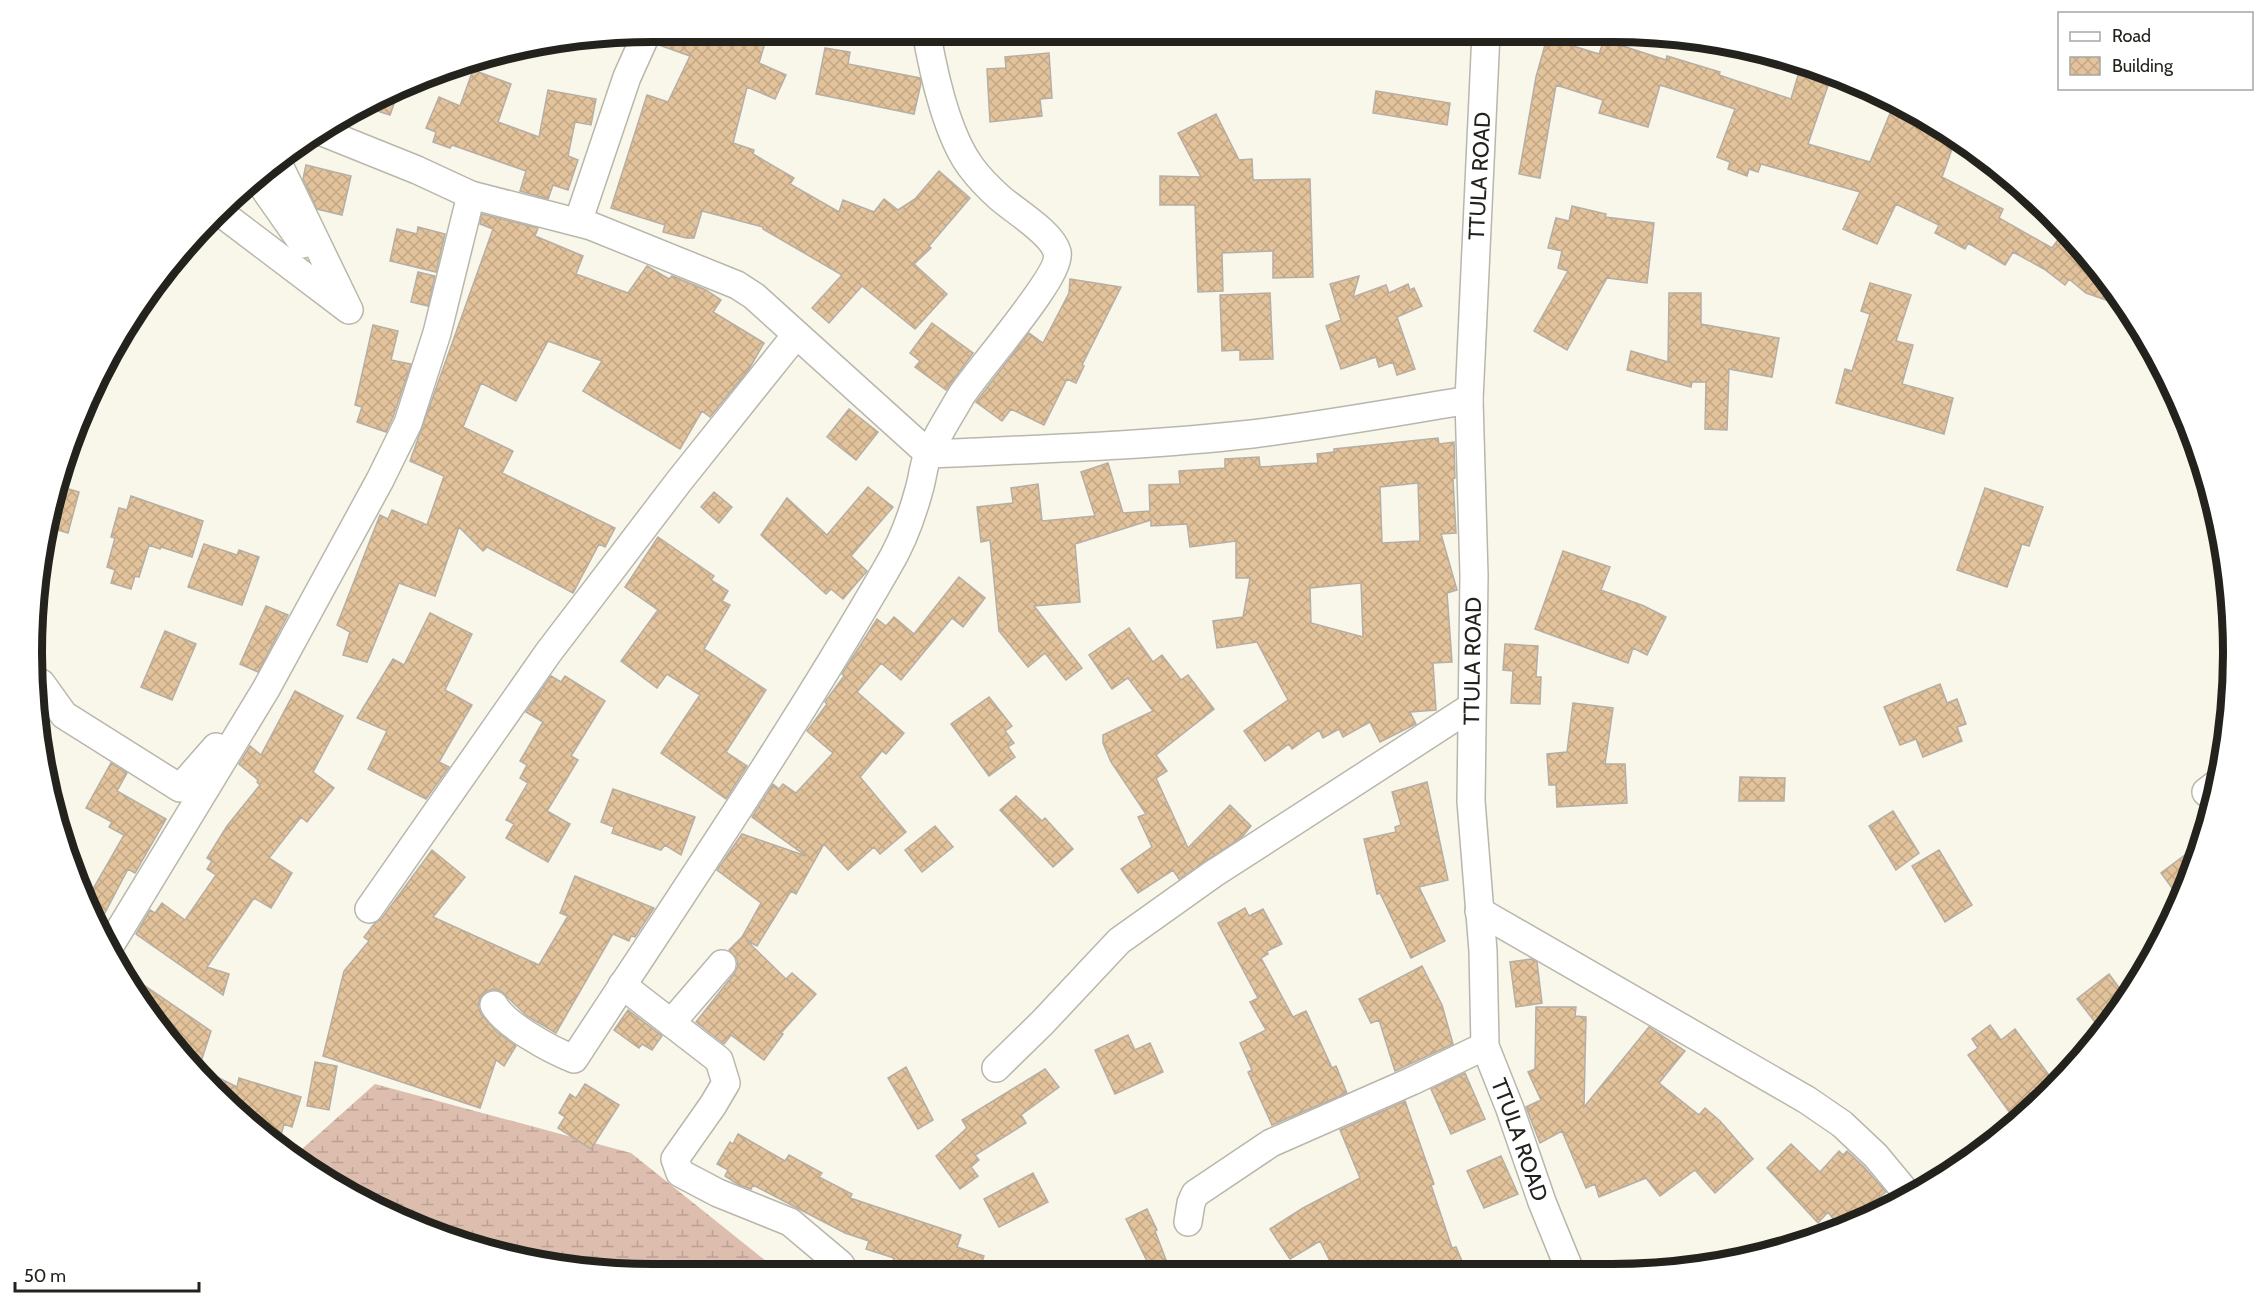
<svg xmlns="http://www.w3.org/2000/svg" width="2265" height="1306" font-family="Cabin,sans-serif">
<defs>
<pattern id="wetland-marsh" width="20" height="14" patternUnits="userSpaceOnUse" patternTransform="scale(1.5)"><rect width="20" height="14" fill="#dcbdae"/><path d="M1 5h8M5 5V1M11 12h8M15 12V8" fill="none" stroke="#bca295"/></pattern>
<pattern id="building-cross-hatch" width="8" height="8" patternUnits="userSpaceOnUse" patternTransform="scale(1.5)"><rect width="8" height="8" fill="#e3c39b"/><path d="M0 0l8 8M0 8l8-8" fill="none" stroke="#c2a785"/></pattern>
</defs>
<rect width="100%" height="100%" fill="#f9f6ea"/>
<path fill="url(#wetland-marsh)" d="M375,1084L631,1153L781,1273H612L454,1242L308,1170L292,1158Z"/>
<path fill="url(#building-cross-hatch)" stroke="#b6aea5" stroke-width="1.5" fill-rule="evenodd" d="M767,36L759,63L786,75L775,99L747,87L733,143L754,150L753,154L794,178L790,184L839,212L843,200L874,212L884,199L898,210L915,199L939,171L970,198L929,246L931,248L914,264L947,294L915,329L862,286L829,323L812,308L842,275L763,229V227L702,211L694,238H686L663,232L665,225L611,208L647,95L668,102L690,56L659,45L661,37Z
M1547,38L1599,54L1604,40L1666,60L1667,56L1720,72L1719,75L1791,99L1802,62L1811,64L1832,74L1808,144L1870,162L1891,111L1904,116L1906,111L1936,126L1934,129L1956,138L1942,177L2003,209L1999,218L2052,248L2065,230L2129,308L2086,293L2069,279L2065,285L2044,269L2013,252L2005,265L1968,243L1965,249L1935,233L1939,225L1896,204L1877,244L1843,229L1860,192L1761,164L1758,172L1749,169L1747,176L1728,169L1730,162L1717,157L1735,109L1660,85L1648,127L1599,113L1603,100L1556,85L1540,178L1519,174L1536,77Z
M825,48L850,52L848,64L920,78L921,83L914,114L816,94Z
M1049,53L1052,98L1040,99L1042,116L990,122L987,69L1006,68L1005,57Z
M473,70L511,84L498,122L539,137L548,90L596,99L591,125L575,122L568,156L578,160L568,190L553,185L548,199L520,191L526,171L452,145L450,148L433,142L436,132L426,128L439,97L460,106Z
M400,87L390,115L362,106L378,96Z
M1376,91L1450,103L1447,125L1373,113Z
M1216,114L1239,160L1252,159L1253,180L1310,179L1313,277L1273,278V251L1222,253L1223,291L1198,292L1195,205H1160V176L1201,177L1178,133Z
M306,165L351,176L342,215L317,209L303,179Z
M1572,206L1606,214L1605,217L1654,223L1647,283L1607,278L1567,350L1534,331L1568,271L1558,268L1562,251L1548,248L1556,218L1569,221Z
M482,214L538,228L535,236L583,256L576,274L628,293L647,266L669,279L672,276L706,290L721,300L713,312L764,343L749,369L710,417L702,411L680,449L583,391L602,361L548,341L516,401L481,383L463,427L513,451L502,473L615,528L605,547L599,544L573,593L487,547L483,551L459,527L435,596L399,583L367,662L343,655L350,632L337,625L380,515L388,519L392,510L427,525L444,476L410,461L493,229L480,224Z
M418,227L445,234L436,272L390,261L397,229L417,234Z
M418,272L435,276L428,306L411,302Z
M1359,276L1353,297L1386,285L1389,293L1408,284L1410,290L1414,288L1422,306L1397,317L1415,369L1397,375L1393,362L1379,367L1376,357L1341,369L1326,326L1341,320L1330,284Z
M1070,279L1121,287L1082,365L1084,366L1076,383L1067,379L1044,425L1011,409L1002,421L976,402L1029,333L1043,343L1069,293Z
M1870,283L1911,295L1896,341L1913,345L1902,384L1953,398L1944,434L1836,403L1845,369L1852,371L1870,314L1861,311Z
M1270,293L1273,359L1240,360V350L1222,351L1220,295Z
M1669,293H1701V324L1779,338L1772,377L1729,369L1727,430L1705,429L1706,382H1692L1691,387L1627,370L1631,351L1668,362Z
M932,323L973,353L946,390L915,367L920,361L910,353Z
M373,325L398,331L391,360L411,364L393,417L386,432L357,422L362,407L355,405Z
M849,409L878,432L856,460L827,437Z
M1438,438L1439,444L1454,442L1455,478L1453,479L1456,533L1441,534L1457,590L1447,593L1452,662L1433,663L1436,710L1410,712L1416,724L1380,742L1370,722L1343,737L1339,729L1323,738L1319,730L1292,749L1289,744L1265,761L1244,731L1288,700L1257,642L1217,648L1213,621L1243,617L1250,578H1236V541L1190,547L1187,524L1151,526V520L1075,544L1080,602L1034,606L1082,668L1066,680L1045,653L1028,667L999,631L990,540L981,542L977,507L1013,503L1011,488L1038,484L1042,521L1095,516L1081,472L1108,463L1123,513L1150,511L1149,485L1180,484L1179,471L1225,468V459L1259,457L1260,467L1318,463L1317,454L1334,452V449ZM1418,483L1420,541L1382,543L1380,487ZM1361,583L1363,637L1311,623L1310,588Z
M55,485L79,492L68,533L48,527Z
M868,487L893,507L851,556L867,571L843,599L831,589L826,594L761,535L787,498L827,535Z
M1985,488L2043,507L2029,546L2022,544L2007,587L1957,570Z
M714,492L732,507L719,523L701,507Z
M131,496L203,521L192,557L161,547L160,549L149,545L139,577L135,576L131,589L111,583L115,570L107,567L115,538L111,537L119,508L127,510Z
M658,537L714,576L711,580L728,591L722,601L730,605L704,649L766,690L726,752L747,766L726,799L661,753L700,695L667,674L657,688L621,661L658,610L625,587Z
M204,544L237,555L239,550L259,557L242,605L188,587Z
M1563,551L1610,567L1601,590L1644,606L1666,617L1647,655L1633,648L1628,663L1535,629Z
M959,577L985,598L963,627L952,618L901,680L881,663L857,692L904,733L886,754L882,751L860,777L906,832L880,854L874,847L848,870L824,844L796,894L791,891L757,946L746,940L786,979L792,973L816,994L781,1033L783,1034L764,1060L731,1035L724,1044L696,1022L734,974L738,966L737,959L729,950L742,937L761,903L717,870L742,834L806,856L752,817L773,784L779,789L783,784L796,793L833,753L807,731L827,704L825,702L844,676L842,674L877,619L886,626L894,617L914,634Z
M266,606L288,615L258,672L240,664Z
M430,613L472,634L445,690L472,705L439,762L449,767L426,799L368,769L387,731L357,718L393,659L404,665Z
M1129,628L1153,662L1162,655L1181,680L1188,675L1214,709L1156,755L1167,771L1156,778L1188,848L1230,805L1251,826L1242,837L1179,879L1173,870L1138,893L1121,869L1152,847L1138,817L1146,814L1111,762L1103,743V735L1153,711L1128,678L1112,689L1089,655Z
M165,631L196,644L172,700L141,687Z
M1505,644L1538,646L1536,677H1541L1540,704L1511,703L1513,671L1503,670Z
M551,676L561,682L565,676L605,701L571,756L578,760L547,811L570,824L548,862L506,838L514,824L506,820L528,783L520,778L527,765L520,761L543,722L526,712Z
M1940,684L1947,703L1957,699L1966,724L1957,727L1962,741L1923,757L1916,739L1900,745L1884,707Z
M295,691L343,716L313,772L334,788L307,822L301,817L269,858L292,873L271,908L254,898L207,967L229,974L223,995L136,934L150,910L155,913L162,903L185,920L216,875L207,869L212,861L207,858L227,826L260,785L257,782L258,780L239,764L250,746L261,755Z
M989,697L1012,726L1005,731L1014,743L1008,747L1015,757L989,776L951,724Z
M1573,703L1613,708L1605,764H1625L1627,803L1557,807L1556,785H1549L1547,754L1567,752Z
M111,763L127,773L117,791L166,819L135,873L128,869L98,926L86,901L124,835L109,827L112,822L86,808Z
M1740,777L1785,778L1784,801H1739Z
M1427,782L1448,880L1419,887L1445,941L1411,958L1380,893L1377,894L1364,839L1396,832L1395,827L1401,825L1392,792Z
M613,789L695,817L681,855L665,845L661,850L612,833L614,827L601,822Z
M1016,796L1042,821L1045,818L1073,849L1053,867L1000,810Z
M1893,811L1919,853L1896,870L1869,826Z
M935,826L953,847L922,872L905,850Z
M2201,843L2186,891L2181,900L2161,873Z
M432,850L465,877L433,917L539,965L568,916L560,913L575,876L654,908L635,937L631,936L629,941L613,934L556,1033L527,1016L501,991L493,989L484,993L480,998L478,1006L481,1014L497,1032L516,1046L504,1066L496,1060L480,1108L323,1056L344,971L369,941L364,937L374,924L382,918Z
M1939,850L1972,905L1945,922L1912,866Z
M1245,908L1249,916L1263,909L1282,944L1267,951L1268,954L1261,958L1293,1017L1306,1011L1332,1068L1336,1066L1347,1093L1272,1125L1248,1072L1252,1070L1240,1043L1266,1030L1250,1002L1258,998L1218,923Z
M1531,959L1537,962L1542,1003L1516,1007L1510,962Z
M1422,966L1442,1005L1453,1044L1395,1071L1379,1020L1371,1023L1359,999Z
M119,968L211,1031L199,1068L237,1087L239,1078L301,1097L292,1127L284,1124L280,1139L260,1133L243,1120L160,1032Z
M2109,974L2128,1000L2102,1031L2077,999Z
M1536,1007H1576L1575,1016L1586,1017L1584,1107L1649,1027L1685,1051L1659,1083L1699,1115L1705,1108L1720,1121L1753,1159L1715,1193L1695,1170L1660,1196L1646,1178L1599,1197L1595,1184L1586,1188L1562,1131L1540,1143L1526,1107L1541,1100L1528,1072L1535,1069Z
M628,1010L662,1036L652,1050L642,1044L639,1048L614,1030Z
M1990,1025L2001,1040L2015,1029L2057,1086L2051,1093L2015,1120L1968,1055L1978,1048L1972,1039Z
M1128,1035L1135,1050L1150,1043L1163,1072L1115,1094L1095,1050Z
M315,1062L337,1066L329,1110L307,1106Z
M906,1067L933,1120L918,1129L888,1078Z
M1045,1069L1059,1087L1021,1115L1026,1123L975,1155L979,1160L971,1167L978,1176L960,1189L936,1156L967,1128L962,1120Z
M1465,1073L1485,1119L1451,1134L1431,1089Z
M585,1084L619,1105L591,1149L558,1128L565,1117L559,1113L570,1094L576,1098Z
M1405,1101L1434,1184L1431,1185L1452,1248L1456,1247L1467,1273H1336L1320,1241L1290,1259L1270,1229L1303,1208L1360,1178L1340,1130Z
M738,1134L785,1161L789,1155L822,1173L819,1177L852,1194L850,1198L961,1235L957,1247L984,1256L978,1273H906L891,1268L894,1258L866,1249L869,1241L845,1233L753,1185L751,1189L739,1185L725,1176L728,1170L717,1164L730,1142L733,1144Z
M1791,1144L1820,1172L1839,1151L1843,1155L1847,1151L1864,1167L1886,1192L1840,1228L1828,1212L1818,1223L1767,1168Z
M1501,1156L1518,1194L1484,1208L1467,1171Z
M1033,1173L1048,1202L999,1227L984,1199Z
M1147,1209L1157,1230L1155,1231L1171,1273H1153L1126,1219Z"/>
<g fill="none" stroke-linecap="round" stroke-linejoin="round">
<g stroke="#b9b7ac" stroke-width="30">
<g id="minor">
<path id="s1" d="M1486,33L1469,400L1474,575L1471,801L1483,951L1485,1046L1510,1109L1542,1202L1571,1273"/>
<path d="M320,131L417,170L471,195L591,226L737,285L754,296L929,454C1037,449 1145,446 1252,434C1325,425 1397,412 1469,400"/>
<path d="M256,177L303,244"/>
<path d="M217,210L349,310L276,159"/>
<path d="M578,222L627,77L645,37"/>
<path d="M34,682L41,683L64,715L180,788L216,747"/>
<path d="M2206,792L2219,782"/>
<path d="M369,909L548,653L680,480L796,335"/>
<path d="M1479,911L1807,1100L1842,1124L1876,1156L1910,1197"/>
<path d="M108,949L266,689L380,480L408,423L437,333L471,195"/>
<path d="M622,985L719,1060L726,1083L713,1105L675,1159L680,1173L718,1193L790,1222L840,1264L846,1273"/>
<path d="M494,1005C505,1025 551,1050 574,1059C680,897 790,736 887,568C901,545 912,516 919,490C922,480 923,470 926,460C935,438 949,417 961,396C977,370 1063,275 1057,252C1052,233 1015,211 1000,198C990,189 979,178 971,167C947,135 934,75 927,36"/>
<path d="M671,1023L722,964"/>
<path d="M996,1068L1043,1022L1119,941L1213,874L1471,707"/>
<path d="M1188,1222L1191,1203L1195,1194L1271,1143L1412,1081L1485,1046"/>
</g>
</g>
<use href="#minor" stroke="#fff" stroke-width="27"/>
</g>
<g text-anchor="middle" stroke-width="4.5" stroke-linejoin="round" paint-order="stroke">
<g font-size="22" fill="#23221d" stroke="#fff">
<text transform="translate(1479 176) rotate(-87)" y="8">TTULA ROAD</text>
<text transform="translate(1472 661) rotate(-89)" y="8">TTULA ROAD</text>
<text dy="8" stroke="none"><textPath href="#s1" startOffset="1114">TTULA ROAD</textPath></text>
</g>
</g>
<path d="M0 0H2265V1306H0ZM653 42H1612A611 611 0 0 1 2223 653V653A611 611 0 0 1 1612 1264H653A611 611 0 0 1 42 653V653A611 611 0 0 1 653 42Z" fill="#fff" fill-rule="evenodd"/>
<path fill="none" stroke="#23221d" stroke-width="8" d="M653 42H1612A611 611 0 0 1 2223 653V653A611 611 0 0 1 1612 1264H653A611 611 0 0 1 42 653V653A611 611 0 0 1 653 42Z"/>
<rect x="2058" y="12" width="195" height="78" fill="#ffffff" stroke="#a7a7a5" stroke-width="1.5"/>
<rect x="2070" y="32" width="30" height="9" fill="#ffffff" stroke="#a7a7a5" stroke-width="1.5"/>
<text x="2112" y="42" font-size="18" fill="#23221d">Road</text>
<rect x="2070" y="57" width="30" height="18" fill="url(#building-cross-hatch)" stroke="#a7a7a5" stroke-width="1.5"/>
<text x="2112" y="72" font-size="18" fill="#23221d">Building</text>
<path d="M15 1282v9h184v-9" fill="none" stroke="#23221d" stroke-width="3"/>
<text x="24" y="1282" font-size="18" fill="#23221d" stroke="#ffffff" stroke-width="4.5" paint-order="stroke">50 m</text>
</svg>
